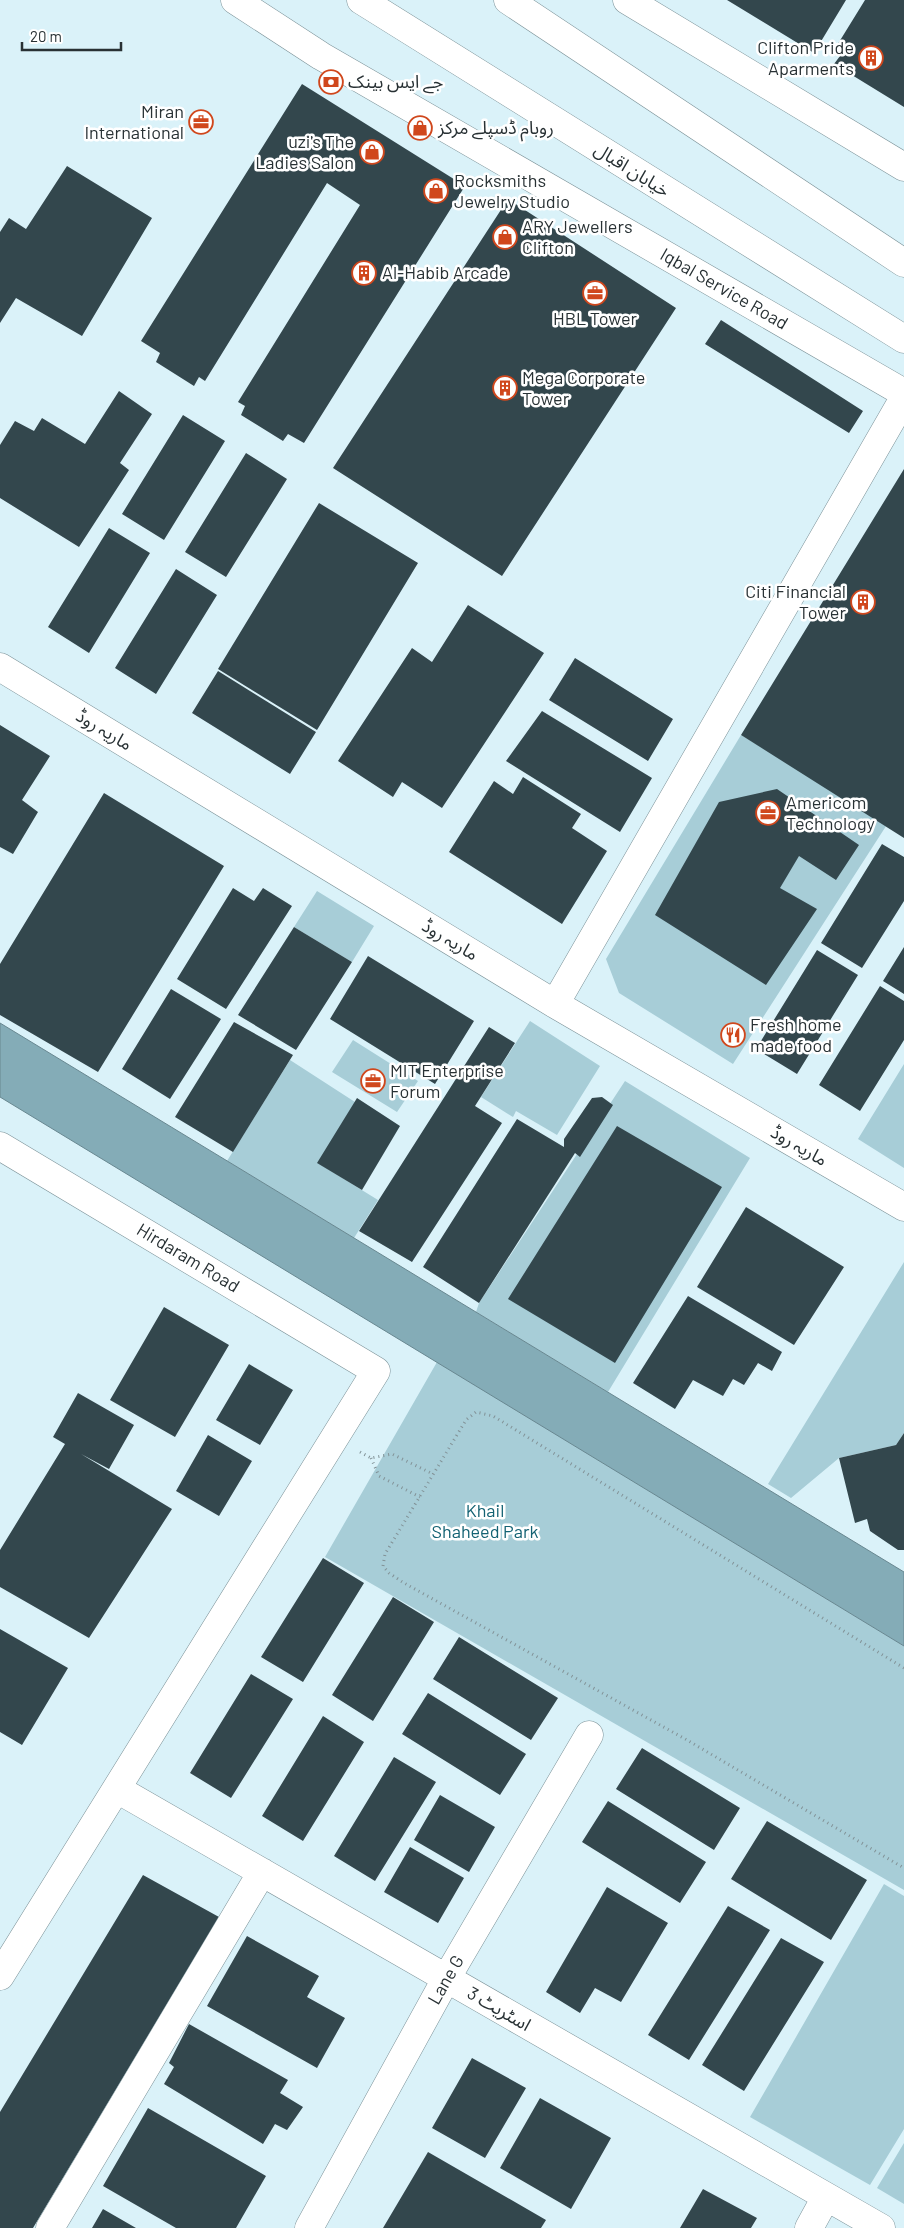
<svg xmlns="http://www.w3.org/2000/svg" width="904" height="2228" font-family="Barlow,'Noto Sans Arabic',sans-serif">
<rect width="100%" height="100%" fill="#daf2f9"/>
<path fill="#a7cdd7" d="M741,735L888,823L733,1064L619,993L606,959Z
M317,891L374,926L352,962L294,927Z
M530,1021L600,1066L557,1135L516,1111L513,1117L481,1097Z
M353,1040L418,1081L397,1112L332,1072Z
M290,1060L355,1102L318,1163L378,1200L354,1238L227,1161Z
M904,1064V1168L858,1139Z
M625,1081L750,1158L608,1392L476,1312L479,1303Z
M904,1262V1433L896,1445L839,1458L791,1498L768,1484Z
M437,1362L904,1646V1890L325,1557Z
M884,1884L904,1896V2129L870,2185L750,2117Z
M904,2143V2204L877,2188Z"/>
<path fill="#84acb7" stroke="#688790" d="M0,1023L904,1572V1646L0,1097Z"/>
<path fill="#33474d" d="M727,0H846L814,53Z
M865,0H904V107L834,64L843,52L836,47Z
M302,84L465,186L304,443L288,434L283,441L241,415L245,406L238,402L360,205L327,183L205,381L199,377L194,386L156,362L160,353L141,341Z
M67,166L152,218L82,336L16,298L0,323V232L9,218L26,229Z
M508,199L676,308L502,576L333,468Z
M721,320L863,411L849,433L705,344Z
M119,391L152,414L120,463L129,470L79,547L0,498V445L15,421L34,431L42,418L85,444Z
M183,415L225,441L164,540L122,514Z
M246,453L287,479L226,577L185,552Z
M904,469V838L741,735Z
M319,503L418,563L317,730L218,669Z
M109,528L150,553L89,653L48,627Z
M176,569L217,595L156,694L115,668Z
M468,605L544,653L442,808L402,782L393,797L338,761L412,648L432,662Z
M575,658L673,719L648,761L549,700Z
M218,671L316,732L290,774L192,713Z
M542,711L652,778L620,832L506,761Z
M0,725L50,756L22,800L38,812L13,854L0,847Z
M523,777L581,814L572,828L607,851L562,924L449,852L494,781L513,794Z
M777,789L859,845L836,880L799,856L780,888L817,909L766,985L655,915L719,802Z
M104,793L224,866L98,1072L0,1015V964Z
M882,844L904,857V901L862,968L821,943Z
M233,888L254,901L263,888L292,906L226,1009L177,979Z
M294,927L352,962L296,1050L238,1015Z
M904,947V994L883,981Z
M817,950L858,975L797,1074L756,1049Z
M368,956L474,1021L435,1084L330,1019Z
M880,986L904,1001V1040L860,1111L819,1085Z
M171,989L221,1019L170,1099L122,1069Z
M234,1022L293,1055L233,1152L175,1117Z
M489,1027L515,1043L475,1106L502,1123L412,1262L359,1231Z
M602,1097L613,1105L580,1157L575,1153L479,1303L423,1267L517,1119L564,1147V1139L592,1098Z
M357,1098L400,1126L362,1190L317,1163Z
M617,1126L722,1187L615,1363L508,1299Z
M746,1207L844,1267L794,1345L697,1287Z
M688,1296L782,1352L772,1371L758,1363L744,1385L733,1379L723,1396L693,1380L675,1409L633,1383Z
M164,1307L229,1345L175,1437L110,1400Z
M249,1364L293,1390L260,1445L216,1420Z
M78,1393L134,1425L109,1469L81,1454L172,1509L89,1638L0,1587V1550L65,1444L53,1437Z
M904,1433V1550H898L870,1531L867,1519L855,1523L839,1458L896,1445Z
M208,1435L252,1461L219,1516L176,1491Z
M323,1558L364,1583L303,1682L261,1657Z
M393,1597L434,1622L373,1721L332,1695Z
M0,1629L68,1668L22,1745L0,1732Z
M459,1637L558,1698L531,1740L433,1679Z
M251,1674L293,1699L231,1798L190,1773Z
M428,1693L526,1754L500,1795L402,1734Z
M323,1716L364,1742L303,1841L262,1816Z
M642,1748L740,1808L714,1850L616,1789Z
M394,1757L436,1782L375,1881L334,1856Z
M440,1795L495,1827L469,1872L414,1840Z
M608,1801L706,1862L680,1903L582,1842Z
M767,1821L867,1880L831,1940L731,1879Z
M410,1847L464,1878L438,1923L384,1892Z
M143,1875L219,1917L33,2228H0V2112Z
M607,1887L668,1923L621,2002L595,1988L580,2013L546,1992Z
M728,1906L770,1930L689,2060L648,2035Z
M247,1936L319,1976L307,1997L345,2018L317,2068L207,2006Z
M781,1938L824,1962L744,2091L702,2065Z
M189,2024L288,2080L280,2093L303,2107L287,2130L275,2124L263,2144L164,2084L174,2067L169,2063Z
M472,2058L526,2088L485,2158L432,2128Z
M540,2098L611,2138L571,2209L500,2168Z
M148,2108L266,2176L236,2228H176L103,2186Z
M428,2152L546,2220L541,2228H383Z
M703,2189L757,2218L751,2228H680Z
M103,2209L136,2228H92Z"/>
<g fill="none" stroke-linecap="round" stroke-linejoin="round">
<g stroke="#7c9298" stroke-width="29">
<path id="minor" d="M235,0L321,56L904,393
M627,0L904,167
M0,667L555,1004L904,1207
M555,1004L904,398
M0,1146L376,1371L0,1976
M117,1789L881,2228
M50,2228L262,1872
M309,2228L446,1979L589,1735
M809,2228L826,2197"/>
</g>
<g stroke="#7c9298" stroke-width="29">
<path id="major" d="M361,0L904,339
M508,0L904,263"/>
</g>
<path stroke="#829297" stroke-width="3" stroke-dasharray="1 4" stroke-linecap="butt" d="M360,1452L371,1458L392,1454L433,1474
M371,1458L379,1476L420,1497
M904,1668L493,1416L476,1412L466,1420L385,1554L383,1566L389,1573L404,1583L687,1740L904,1868"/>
<use href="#minor" stroke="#fff" stroke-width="28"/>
<use href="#major" stroke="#fff" stroke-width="28"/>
</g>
<defs>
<g id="building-ring" transform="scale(1.25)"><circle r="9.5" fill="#fff" stroke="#d0471c" stroke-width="1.5"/><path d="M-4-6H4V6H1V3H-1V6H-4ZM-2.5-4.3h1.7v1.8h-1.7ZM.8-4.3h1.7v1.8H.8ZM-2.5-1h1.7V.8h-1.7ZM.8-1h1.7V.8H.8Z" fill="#d0471c"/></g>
<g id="bank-ring" transform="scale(1.25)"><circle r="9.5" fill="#fff" stroke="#d0471c" stroke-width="1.5"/><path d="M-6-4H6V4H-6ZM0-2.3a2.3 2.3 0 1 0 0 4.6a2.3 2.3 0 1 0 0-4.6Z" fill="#d0471c"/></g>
<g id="office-ring" transform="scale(1.25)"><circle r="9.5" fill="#fff" stroke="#d0471c" stroke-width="1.5"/><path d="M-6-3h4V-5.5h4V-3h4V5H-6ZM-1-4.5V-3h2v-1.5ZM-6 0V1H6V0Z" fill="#d0471c"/></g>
<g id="shop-ring" transform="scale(1.25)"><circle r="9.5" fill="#fff" stroke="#d0471c" stroke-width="1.5"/><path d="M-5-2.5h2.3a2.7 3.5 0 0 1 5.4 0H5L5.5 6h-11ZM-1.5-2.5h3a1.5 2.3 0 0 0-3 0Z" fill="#d0471c"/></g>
<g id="restaurant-ring" transform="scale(1.25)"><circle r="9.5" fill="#fff" stroke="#d0471c" stroke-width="1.5"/><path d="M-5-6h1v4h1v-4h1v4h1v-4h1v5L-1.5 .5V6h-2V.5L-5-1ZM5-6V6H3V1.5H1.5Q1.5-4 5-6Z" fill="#d0471c"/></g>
</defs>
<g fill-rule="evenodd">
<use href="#building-ring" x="871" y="58"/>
<use href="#bank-ring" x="331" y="82"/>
<use href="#office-ring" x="201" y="122"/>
<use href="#shop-ring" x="420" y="128"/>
<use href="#shop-ring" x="372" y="152"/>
<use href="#shop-ring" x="436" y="191"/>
<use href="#shop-ring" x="505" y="237"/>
<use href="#building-ring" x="364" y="273"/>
<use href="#office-ring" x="595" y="293"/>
<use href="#building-ring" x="505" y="388"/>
<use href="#building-ring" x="863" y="602"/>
<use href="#office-ring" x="768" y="813"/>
<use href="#restaurant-ring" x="733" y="1035"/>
<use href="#office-ring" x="373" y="1081"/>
</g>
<g text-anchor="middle" stroke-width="5" stroke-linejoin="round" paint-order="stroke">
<g font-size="18" fill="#283134" stroke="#fff" text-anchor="start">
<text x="854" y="54" text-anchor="end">Clifton Pride<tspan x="854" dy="21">Aparments</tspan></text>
<text x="348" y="88">جے ایس بینک</text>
<text x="184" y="118" text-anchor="end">Miran<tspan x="184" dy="21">International</tspan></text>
<text x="438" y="134">روبام ڈسپلے مرکز</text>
<text x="354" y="148" text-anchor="end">uzi's The<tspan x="354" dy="21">Ladies Salon</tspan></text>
<text x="454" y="187">Rocksmiths<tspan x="454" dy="21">Jewelry Studio</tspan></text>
<text x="522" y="233">ARY Jewellers<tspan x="522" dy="21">Clifton</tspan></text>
<text x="382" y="279">Al-Habib Arcade</text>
<text x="595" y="325" text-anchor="middle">HBL Tower</text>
<text x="522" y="384">Mega Corporate<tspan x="522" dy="21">Tower</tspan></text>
<text x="846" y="598" text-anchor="end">Citi Financial<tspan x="846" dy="21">Tower</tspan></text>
<text x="786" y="809">Americom<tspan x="786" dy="21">Technology</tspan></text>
<text x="750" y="1031">Fresh home<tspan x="750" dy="21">made food</tspan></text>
<text x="390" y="1077">MIT Enterprise<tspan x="390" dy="21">Forum</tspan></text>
</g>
<g font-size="18" fill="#283134" stroke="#fff">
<text transform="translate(632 170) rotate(32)" y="6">خیابان اقبال</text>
<text transform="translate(724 289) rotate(30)" y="6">Iqbal Service Road</text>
<text transform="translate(104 730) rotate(31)" y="6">ماریہ روڈ</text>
<text transform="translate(450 940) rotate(31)" y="6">ماریہ روڈ</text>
<text transform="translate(799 1146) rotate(30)" y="6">ماریہ روڈ</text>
<text transform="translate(188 1258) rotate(31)" y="6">Hirdaram Road</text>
<text transform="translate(446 1980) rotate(-60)" y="6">Lane G</text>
<text transform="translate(499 2009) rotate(30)" y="6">اسٹریٹ 3</text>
</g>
<g font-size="18" fill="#136273" stroke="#fff">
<text x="485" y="1517">Khail<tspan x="485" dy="21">Shaheed Park</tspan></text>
</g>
</g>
<path d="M22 42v8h99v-8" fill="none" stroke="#283134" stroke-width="2.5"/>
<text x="30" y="42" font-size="15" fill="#283134" stroke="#ffffff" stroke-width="4" paint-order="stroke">20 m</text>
</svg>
